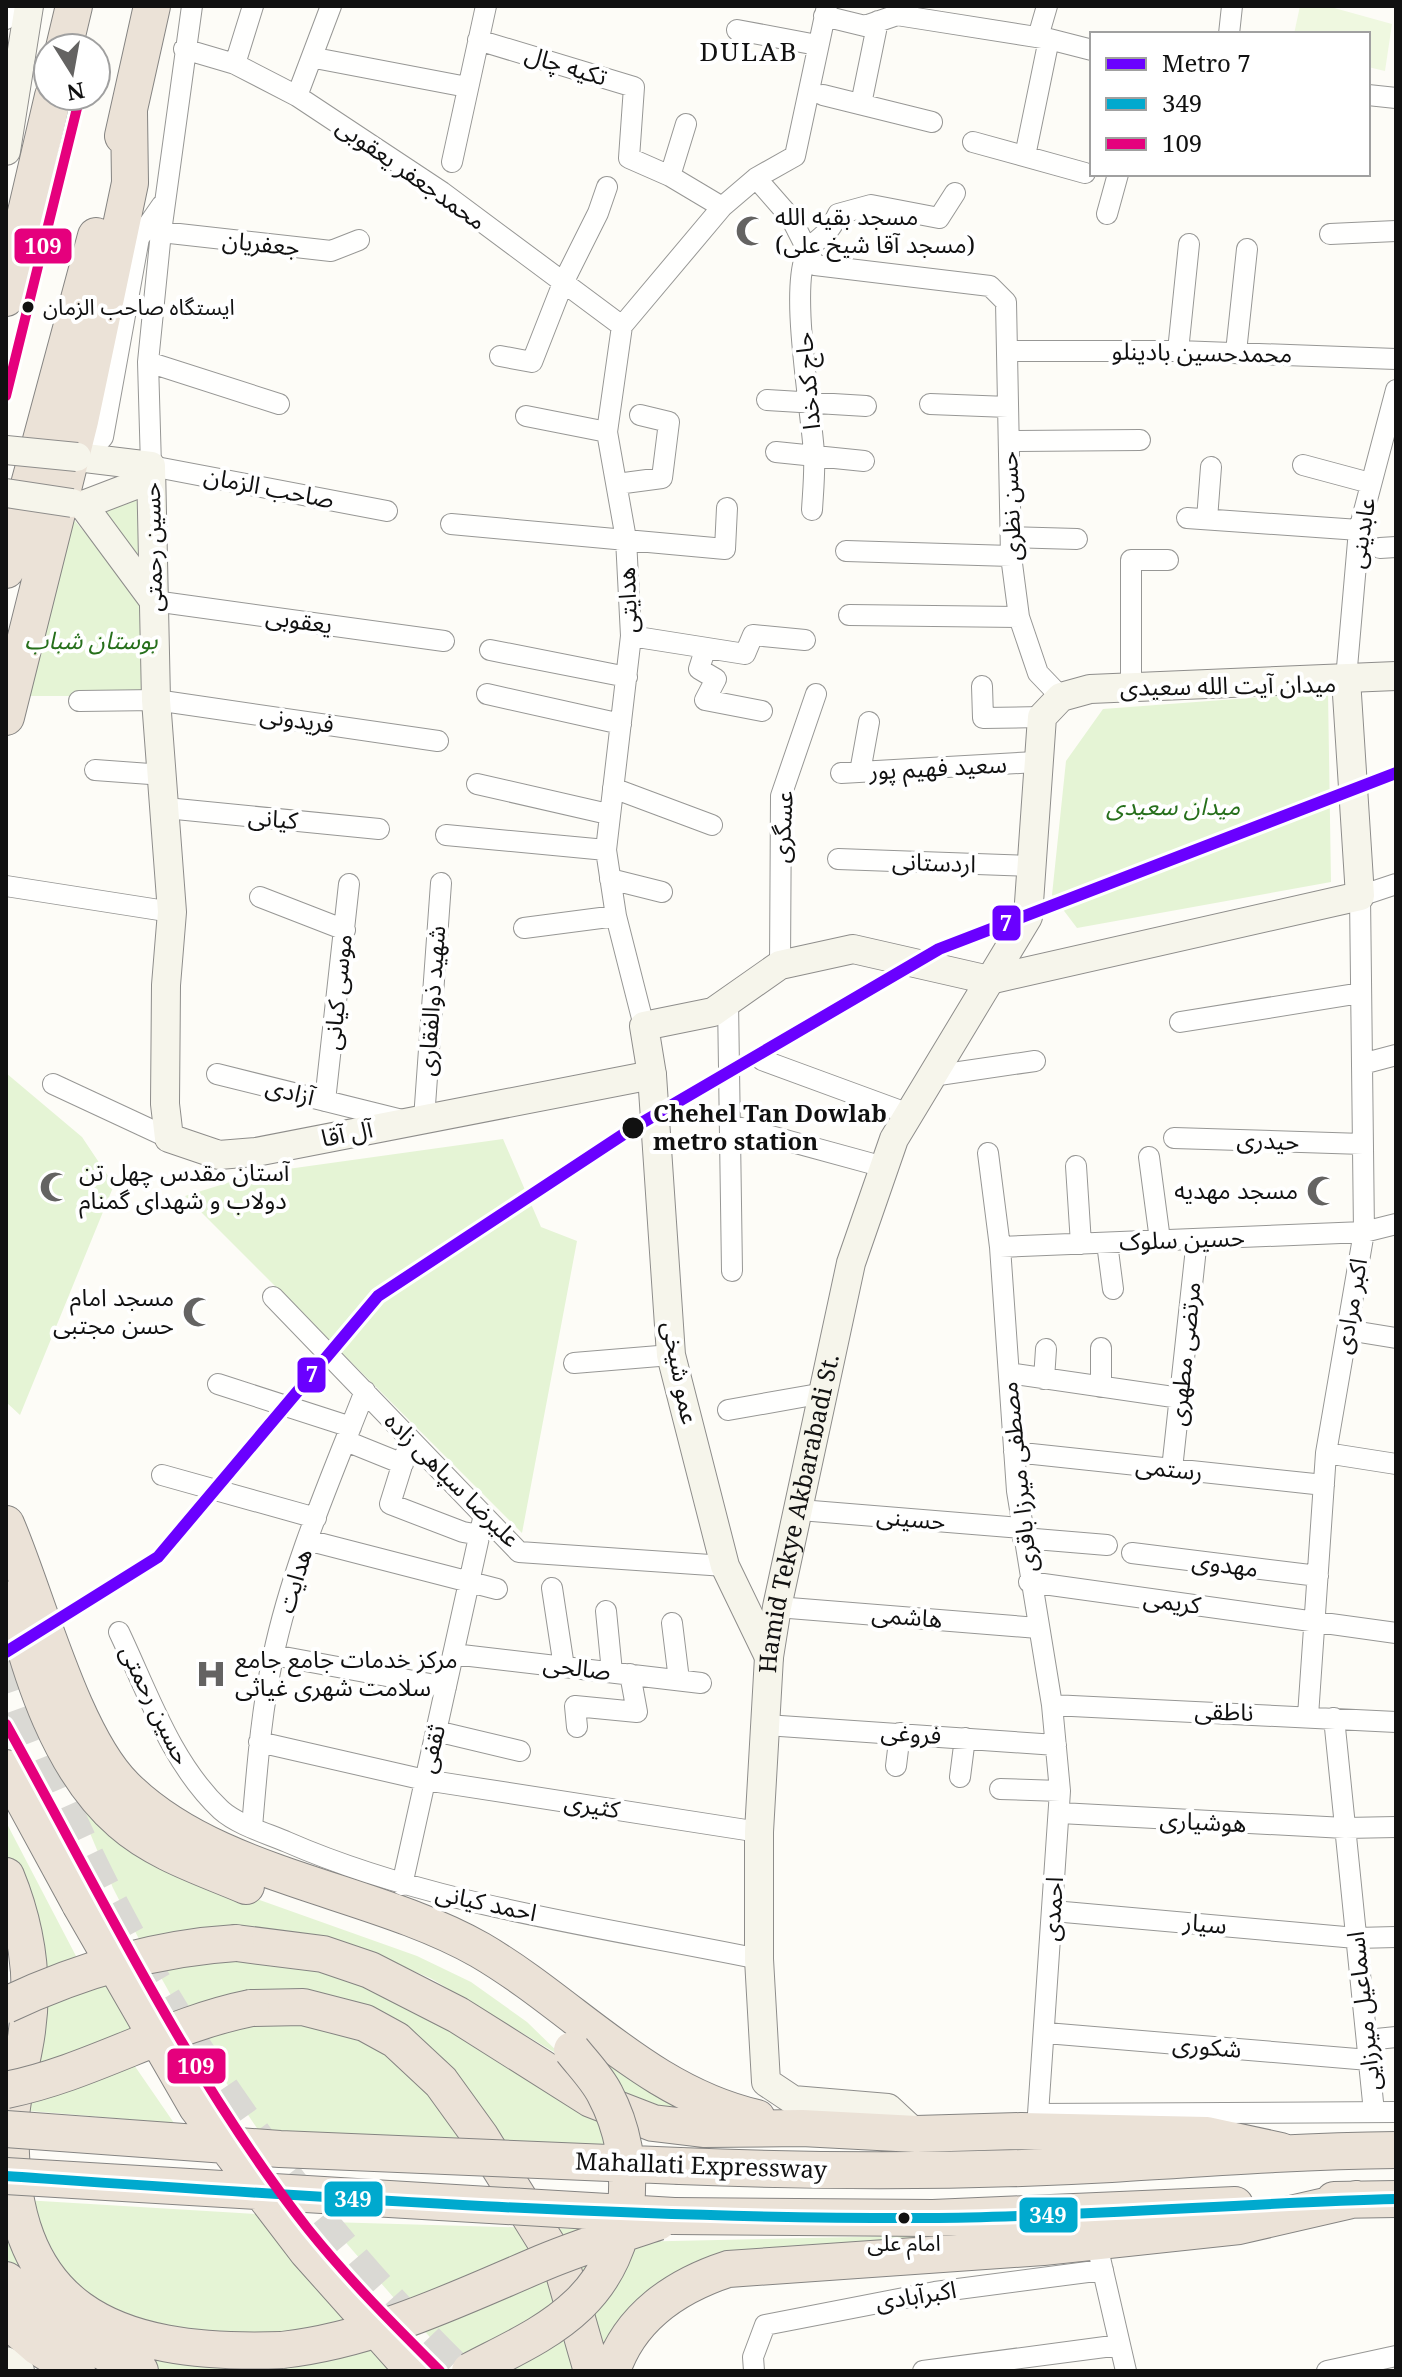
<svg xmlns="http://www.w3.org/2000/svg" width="1402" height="2377" font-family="'Noto Serif','Noto Sans Arabic',serif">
<rect width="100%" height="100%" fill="#fdfcf7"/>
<path fill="#e5f4d5" d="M140,491L144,572L92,511Z
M66,516L75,521L143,601L150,696H24Z
M1328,692L1331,882L1077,928L1052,895L1066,761L1103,709Z
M6,1073L82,1137L114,1185L20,1415L6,1402Z
M503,1139L541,1227L577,1241L522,1533L185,1196L259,1173Z
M59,1759L223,1887L417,1956L471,1982L527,2022L564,2058L432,1979L374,1954L140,1941L113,1888Z
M6,1822L77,1958L38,1976L25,1898L6,1852Z
M273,1958L370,1985L606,2117L615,2151L499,2148L401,2033L182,2015L154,1965Z
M102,1976L136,2035L27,2070L39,2003Z
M252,2016L379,2039L477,2147L263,2137L192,2032Z
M597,2047L730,2118L619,2100Z
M132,2062L174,2123L6,2109Z
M6,2198L102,2331L365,2343L392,2371H162L123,2355L6,2268Z
M24,2200L257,2214L353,2329L225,2343L82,2301Z
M328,2222L612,2230L407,2313Z
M1035,2233L778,2252L605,2350L586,2308L627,2242Z
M606,2248L582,2288L457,2367L419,2325Z
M572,2320L584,2371H488Z"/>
<path fill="#eff8e0" d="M1300,6H1327L1392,24L1385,71L1368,67V34H1294Z"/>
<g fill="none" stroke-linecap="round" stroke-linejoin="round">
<path stroke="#dad9d4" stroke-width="36" stroke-dasharray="36 18" stroke-linecap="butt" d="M6,1656C88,1917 261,2180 456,2371"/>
<g stroke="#979795" stroke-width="22">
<path id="street" d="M192,6L161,232L148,362L151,466L387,511
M824,16L865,26L897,15L1049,39L1092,50
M6,19L10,6
M737,30L817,45
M1229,34L1232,6
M1038,37L1047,6
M478,40L634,87L629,158L670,176L722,207
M184,49L235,64L297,96L442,192L622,326
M315,58L467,87
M235,64L253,6
M823,95L932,122
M1368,95L1396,98
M297,96L331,6
M861,104L878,21
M973,142L1085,173
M1025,156L1049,39
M452,162L486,6
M670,176L686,124
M756,178L791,218L815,265L990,286L1006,302L1011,556L1019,617L1038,673L1061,697
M1107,214L1118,174
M161,232L331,251L359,240
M1330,234L1396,231
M1008,351H1178L1396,359
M1178,351L1189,244
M1236,352L1247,249
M500,356L532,362L563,283L598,213L607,187
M148,362L279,404
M767,400L866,406
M930,404L1008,407
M526,416L607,432
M1009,441L1140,440
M776,452L864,461
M84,458L103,437L139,238L162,205
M1303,465L1370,483
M617,484L662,478L669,422L640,415
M812,510C813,492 815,473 814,454C812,413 788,283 808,251C817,236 827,239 838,214L871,205L939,218L955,193
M1187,518L1359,530
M1207,519L1211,467
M451,524L725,549L727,508
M1011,537L1077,539
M1380,548L1396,547
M846,551L1011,556
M154,601L444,641
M849,615L1019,617
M631,636L745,654L753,635L805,640
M490,650L627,677
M705,650L699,669L716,679L705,700L762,711
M1346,679L1359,530L1396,390
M982,686L983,718L1042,717
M1131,687V560H1168
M487,694L621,724
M79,701L156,700L438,741
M95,770L164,775
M860,772L869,722
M841,773L1036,762
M477,784L608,814
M613,788L712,825
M166,808L379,829
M446,835L606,850
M838,859L1031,866
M610,879L662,892
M6,886L172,912
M260,897L345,930
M524,928L616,916
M780,965L781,796L816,694
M728,1001L732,1271
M1180,1022L1361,993
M644,1026L616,916L606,850L631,636L626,539L607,432L622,326L722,207L756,178L795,156L827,6
M762,1060L909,1114
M1362,1064L1396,1055
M217,1074L406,1121
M932,1076L1035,1061
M53,1084L169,1138
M325,1101L349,884
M424,1119L441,883
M730,1125L884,1167
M1174,1138L1363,1144
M988,1153L1000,1247L1017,1491L1052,1705L1060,1791L1038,2114
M1149,1157L1160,1240
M1076,1166L1081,1244
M1107,1243L1113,1289
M1000,1247L1364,1232L1396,1224
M273,1297L519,1552L725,1566
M1347,1330L1396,1338
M1101,1348V1387
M574,1363L671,1355
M1009,1373L1180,1398
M1044,1379L1046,1349
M218,1384L351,1427
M728,1410L824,1393
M410,1440L390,1504L463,1532L480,1535
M346,1441L403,1464
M1014,1452L1324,1485
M1326,1453L1396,1464
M1172,1469L1197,1239
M162,1475L316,1518
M800,1510L1022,1528
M1023,1538L1107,1545
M307,1540L497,1589
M1132,1553L1318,1576
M1029,1582L1396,1633
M552,1588L564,1667
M777,1607L1038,1628
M606,1611L612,1672
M672,1623L679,1680
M119,1632C148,1693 171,1763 221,1810C238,1825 266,1833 287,1842C431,1905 604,1927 759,1959
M453,1654L701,1683
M273,1655L446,1687
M1052,1705L1396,1722
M1308,1716L1326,1453L1364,1232L1360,896L1396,884
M1334,1718L1374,2112
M766,1725L1056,1745
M577,1727L575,1706L637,1712L630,1674
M436,1731L520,1751
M259,1742L425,1780L759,1832
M896,1766L900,1733
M960,1777L965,1738
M1000,1789L1060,1791
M1060,1813L1345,1828L1396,1827
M252,1827C257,1770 261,1713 273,1657C292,1566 331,1478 365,1391
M402,1885L483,1519
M1053,1911L1356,1938L1396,1937
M1046,2033L1369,2060
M1367,2040L1396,2037
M1038,2114L1396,2112
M1100,2258L1126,2371
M754,2371L753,2357L765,2325L935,2292L1103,2270
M923,2371L1120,2345
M1327,2371L1396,2356"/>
</g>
<g stroke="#8e8d8b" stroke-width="30">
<g id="secondary">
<path d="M6,151L29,6"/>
<path d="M77,457L151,466L156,700L172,912L166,985L165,1104L169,1138L219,1155L256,1152L652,1075"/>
<path d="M72,503L83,505L151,479"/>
<path d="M83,505L154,601"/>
<path d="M769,1657L725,1566L671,1355L652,1075L644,1026L713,1012L780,965L853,949L989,980L1360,896L1346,679"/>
<path id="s1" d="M916,2134L888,2108L793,2100L766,2082L759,1959V1832L769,1657L777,1607L851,1263L894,1139L1028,917L1042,717L1061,697L1090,689L1396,676"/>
<path d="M6,2361L20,2371"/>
</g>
</g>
<g stroke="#858482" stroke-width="38">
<path id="highway" d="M64,48L74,6
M123,136L152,6
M6,298L53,96
M6,570L96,236
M6,717L80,421L130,183L129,112
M6,1524C37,1596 72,1735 125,1787C215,1877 371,1888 480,1950C574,2005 647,2093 757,2118
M12,1599C30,1674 60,1769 121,1822C156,1853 204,1868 246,1886
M6,1768L80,1904
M6,1876C29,1932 36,1989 24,2049C20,2072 11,2097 11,2121C4,2311 111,2356 282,2350
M236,1943L323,1954L370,1970L458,2015L591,2099L653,2123L703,2129L802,2128L916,2134L1021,2131L1207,2135L1281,2151
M251,2008L303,2007L365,2023L396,2040L441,2082L480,2136L563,2270L592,2371
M680,2166C823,2172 967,2172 1111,2164C1206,2158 1300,2151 1396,2150
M1334,2200L1396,2199
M674,2216L933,2218L1235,2205
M6,2280L85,2342L140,2371
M6,2319L38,2347L77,2371
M612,2371C630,2317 676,2286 728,2269L1043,2247L1239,2226L1356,2199"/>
</g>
<use href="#street" stroke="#fffffe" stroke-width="20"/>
<use href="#secondary" stroke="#f6f5eb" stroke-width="28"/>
<use href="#highway" stroke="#ebe2d7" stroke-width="36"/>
<g stroke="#8e8d8b" stroke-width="30" stroke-linecap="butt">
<path id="secondary-bridge" d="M6,450L77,457
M6,493L72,503"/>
</g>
<g stroke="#858482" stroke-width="38" stroke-linecap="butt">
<path id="highway-bridge" d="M80,1904L197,2107L307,2251L414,2371
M6,2005C80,1970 154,1948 236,1943
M6,2090C91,2073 166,2025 251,2008
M6,2129L280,2149L680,2166
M6,2176L674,2216
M282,2350C376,2339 457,2299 542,2263C580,2247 619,2235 658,2222
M470,2371C508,2351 548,2334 579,2304C635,2250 640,2160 605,2094C597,2078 583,2064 572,2050"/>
</g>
<use href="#secondary-bridge" stroke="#f6f5eb" stroke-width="28"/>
<use href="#highway-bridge" stroke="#ebe2d7" stroke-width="36"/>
<g stroke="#fff" stroke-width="16">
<path id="bus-1" d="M6,2176C313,2197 620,2219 928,2218C1084,2217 1240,2203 1396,2199"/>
</g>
<g stroke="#fff" stroke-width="16">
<path id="bus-2" d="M6,396L80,96
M6,1724C101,1894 187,2075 308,2229C349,2280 394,2325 440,2371"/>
</g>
<use href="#bus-1" stroke="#00a9ce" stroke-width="10"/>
<use href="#bus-2" stroke="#e5007d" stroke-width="10"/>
<g stroke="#fff" stroke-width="18">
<path id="metro-1" d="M6,1652L158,1557L378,1296L633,1128L939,949L1396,773"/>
</g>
<use href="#metro-1" stroke="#6a00ff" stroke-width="12"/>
</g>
<defs>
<g id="mosque-bare" transform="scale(2.4)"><path d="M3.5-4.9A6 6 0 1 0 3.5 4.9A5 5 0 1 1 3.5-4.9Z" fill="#646362" stroke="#fff" stroke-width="2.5" paint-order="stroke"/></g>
<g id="hospital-bare" transform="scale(2.4)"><path d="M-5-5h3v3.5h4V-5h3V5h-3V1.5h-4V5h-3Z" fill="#646362" stroke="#fff" stroke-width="2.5" paint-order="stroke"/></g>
</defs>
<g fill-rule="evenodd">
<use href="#mosque-bare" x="751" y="231"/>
<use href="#mosque-bare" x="55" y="1187"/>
<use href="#mosque-bare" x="1322" y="1191"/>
<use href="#mosque-bare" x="198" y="1312"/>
<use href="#hospital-bare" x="211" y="1674"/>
</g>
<g fill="#111" stroke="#fff" stroke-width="3">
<circle cx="28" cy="307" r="7"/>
<circle cx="633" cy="1128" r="12"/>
<circle cx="904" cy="2218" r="7"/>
</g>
<g text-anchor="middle" stroke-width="8" stroke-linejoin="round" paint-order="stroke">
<g font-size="22" fill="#111" stroke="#fff" text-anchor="start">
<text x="43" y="315">ایستگاه صاحب الزمان</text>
<text x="904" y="2251" text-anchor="middle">امام علی</text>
</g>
<g font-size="24" fill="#111" stroke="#fff">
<text transform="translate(566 66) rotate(17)" y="8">تکیه چال</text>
<text transform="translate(411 174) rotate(35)" y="8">محمدجعفر یعقوبی</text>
<text transform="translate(261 244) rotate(6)" y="8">جعفریان</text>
<text transform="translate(1202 353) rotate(1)" y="8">محمدحسین بادینلو</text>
<text transform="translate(808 381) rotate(-95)" y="8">حاج کدخدا</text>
<text transform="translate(269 488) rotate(11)" y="8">صاحب الزمان</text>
<text transform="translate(1011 506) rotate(-92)" y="8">حسن نظری</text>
<text transform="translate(1362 533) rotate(-81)" y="8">عابدینی</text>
<text transform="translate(153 547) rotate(-91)" y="8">حسین رحمتی</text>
<text transform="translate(628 600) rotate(-92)" y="8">هدایتی</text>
<text transform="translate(299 621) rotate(8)" y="8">یعقوبی</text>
<text transform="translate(1228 686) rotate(-1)" y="8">میدان آیت الله سعیدی</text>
<text transform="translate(297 720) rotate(8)" y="8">فریدونی</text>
<text transform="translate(938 768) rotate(-3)" y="8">سعید فهیم پور</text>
<text transform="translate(273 819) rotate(5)" y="8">کیانی</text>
<text transform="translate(783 827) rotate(-87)" y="8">عسگری</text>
<text transform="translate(934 863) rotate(2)" y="8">اردستانی</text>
<text transform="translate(338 992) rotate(-84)" y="8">موسی کیانی</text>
<text transform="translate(432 1001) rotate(-86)" y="8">شهید ذوالفقاری</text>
<text transform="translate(290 1092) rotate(14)" y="8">آزادی</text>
<text transform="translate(347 1134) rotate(-11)" y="8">آل آقا</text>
<text transform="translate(1268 1141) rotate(2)" y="8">حیدری</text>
<text transform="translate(1182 1240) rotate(-2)" y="8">حسین سلوک</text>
<text transform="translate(1351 1306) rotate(-80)" y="8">اکبر مرادی</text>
<text transform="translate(1185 1354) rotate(-84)" y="8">مرتضی مطهری</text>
<text transform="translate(680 1373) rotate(79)" y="8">عمو شیخی</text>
<text transform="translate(1169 1469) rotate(6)" y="8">رستمی</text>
<text transform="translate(1019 1477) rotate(-96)" y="8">مصطفی میرزا باقری</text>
<text transform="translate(452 1480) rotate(45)" y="8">علیرضا سپاهی زاده</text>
<text dy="8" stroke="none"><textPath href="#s1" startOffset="738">Hamid Tekye Akbarabadi St.</textPath></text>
<text transform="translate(911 1519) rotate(5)" y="8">حسینی</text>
<text transform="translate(1225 1565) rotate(7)" y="8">مهدوی</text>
<text transform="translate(295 1581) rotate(-73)" y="8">هدایت</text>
<text transform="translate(1172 1602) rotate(8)" y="8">کریمی</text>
<text transform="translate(907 1617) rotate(5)" y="8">هاشمی</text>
<text transform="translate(577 1668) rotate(7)" y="8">صالحی</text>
<text transform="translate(155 1705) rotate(64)" y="8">حسین رحمتی</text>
<text transform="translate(1224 1712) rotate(2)" y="8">ناطقی</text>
<text transform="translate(911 1734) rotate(4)" y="8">فروغی</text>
<text transform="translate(432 1749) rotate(-77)" y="8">ثقفی</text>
<text transform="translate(592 1806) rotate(9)" y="8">کثیری</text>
<text transform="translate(1203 1822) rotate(3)" y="8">هوشیاری</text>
<text transform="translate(486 1903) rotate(12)" y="8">احمد کیانی</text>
<text transform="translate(1053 1909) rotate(-86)" y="8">احمدی</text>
<text transform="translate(1205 1924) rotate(5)" y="8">سیار</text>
<text transform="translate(1364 2011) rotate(-96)" y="8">اسماعیل میرزایی</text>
<text transform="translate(1207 2047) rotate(5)" y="8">شکوری</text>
<text transform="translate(701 2166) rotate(2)" y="8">Mahallati Expressway</text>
<text transform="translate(916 2296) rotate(-9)" y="8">اکبرآبادی</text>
</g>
<g font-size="24" fill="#111" stroke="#fff" text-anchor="start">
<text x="775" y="225">مسجد بقیه الله<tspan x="775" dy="28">(مسجد آقا شیخ علی)</tspan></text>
<text x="79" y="1181">آستان مقدس چهل تن<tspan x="79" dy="28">دولاب و شهدای گمنام</tspan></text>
<text x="1298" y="1199" text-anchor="end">مسجد مهدیه</text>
<text x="174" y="1306" text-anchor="end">مسجد امام<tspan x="174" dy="28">حسن مجتبی</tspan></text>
<text x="235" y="1668">مرکز خدمات جامع جامع<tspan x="235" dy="28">سلامت شهری غیاثی</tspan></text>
</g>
<g font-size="24" font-style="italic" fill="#266f1b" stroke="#fff">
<text x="91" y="649">بوستان شباب</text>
<text x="1173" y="815">میدان سعیدی</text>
</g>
<g font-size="24" font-weight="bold" fill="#111" stroke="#fff" text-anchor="start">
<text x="653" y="1122">Chehel Tan Dowlab<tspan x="653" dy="28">metro station</tspan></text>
</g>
<g font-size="26" letter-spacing="2" fill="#111" stroke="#fff">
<text x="749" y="61">DULAB</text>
</g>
</g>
<g stroke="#fff" stroke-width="3">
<rect x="13" y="227" width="60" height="38" rx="8" fill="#e5007d"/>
<rect x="991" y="904" width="31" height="38" rx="8" fill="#6a00ff"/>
<rect x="296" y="1356" width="31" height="38" rx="8" fill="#6a00ff"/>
<rect x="166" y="2047" width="61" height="38" rx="8" fill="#e5007d"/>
<rect x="323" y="2180" width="61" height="38" rx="8" fill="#00a9ce"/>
<rect x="1018" y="2196" width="61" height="38" rx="8" fill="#00a9ce"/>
</g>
<g font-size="22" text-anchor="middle" font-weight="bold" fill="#fff">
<text x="43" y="254">109</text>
<text x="1006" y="931">7</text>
<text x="312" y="1382">7</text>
<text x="196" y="2074">109</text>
<text x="353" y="2207">349</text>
<text x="1048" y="2223">349</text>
</g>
<rect width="1402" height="2377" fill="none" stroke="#111111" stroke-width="16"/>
<rect x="1090" y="32" width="280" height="144" fill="#ffffff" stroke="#a0a0a0" stroke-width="2"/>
<rect x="1106" y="58" width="40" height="12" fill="#6a00ff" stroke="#a0a0a0" stroke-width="2"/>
<text x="1162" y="72" font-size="24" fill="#111111">Metro 7</text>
<rect x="1106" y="98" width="40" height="12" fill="#00a9ce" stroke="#a0a0a0" stroke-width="2"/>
<text x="1162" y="112" font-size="24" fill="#111111">349</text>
<rect x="1106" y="138" width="40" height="12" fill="#e5007d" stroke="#a0a0a0" stroke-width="2"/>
<text x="1162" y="152" font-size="24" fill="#111111">109</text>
<g transform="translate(72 72) rotate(169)"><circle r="38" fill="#ffffff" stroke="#a0a0a0" stroke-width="2"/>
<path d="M0-6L14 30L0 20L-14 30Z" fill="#646362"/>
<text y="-12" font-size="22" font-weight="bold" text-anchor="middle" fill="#111111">N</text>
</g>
</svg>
